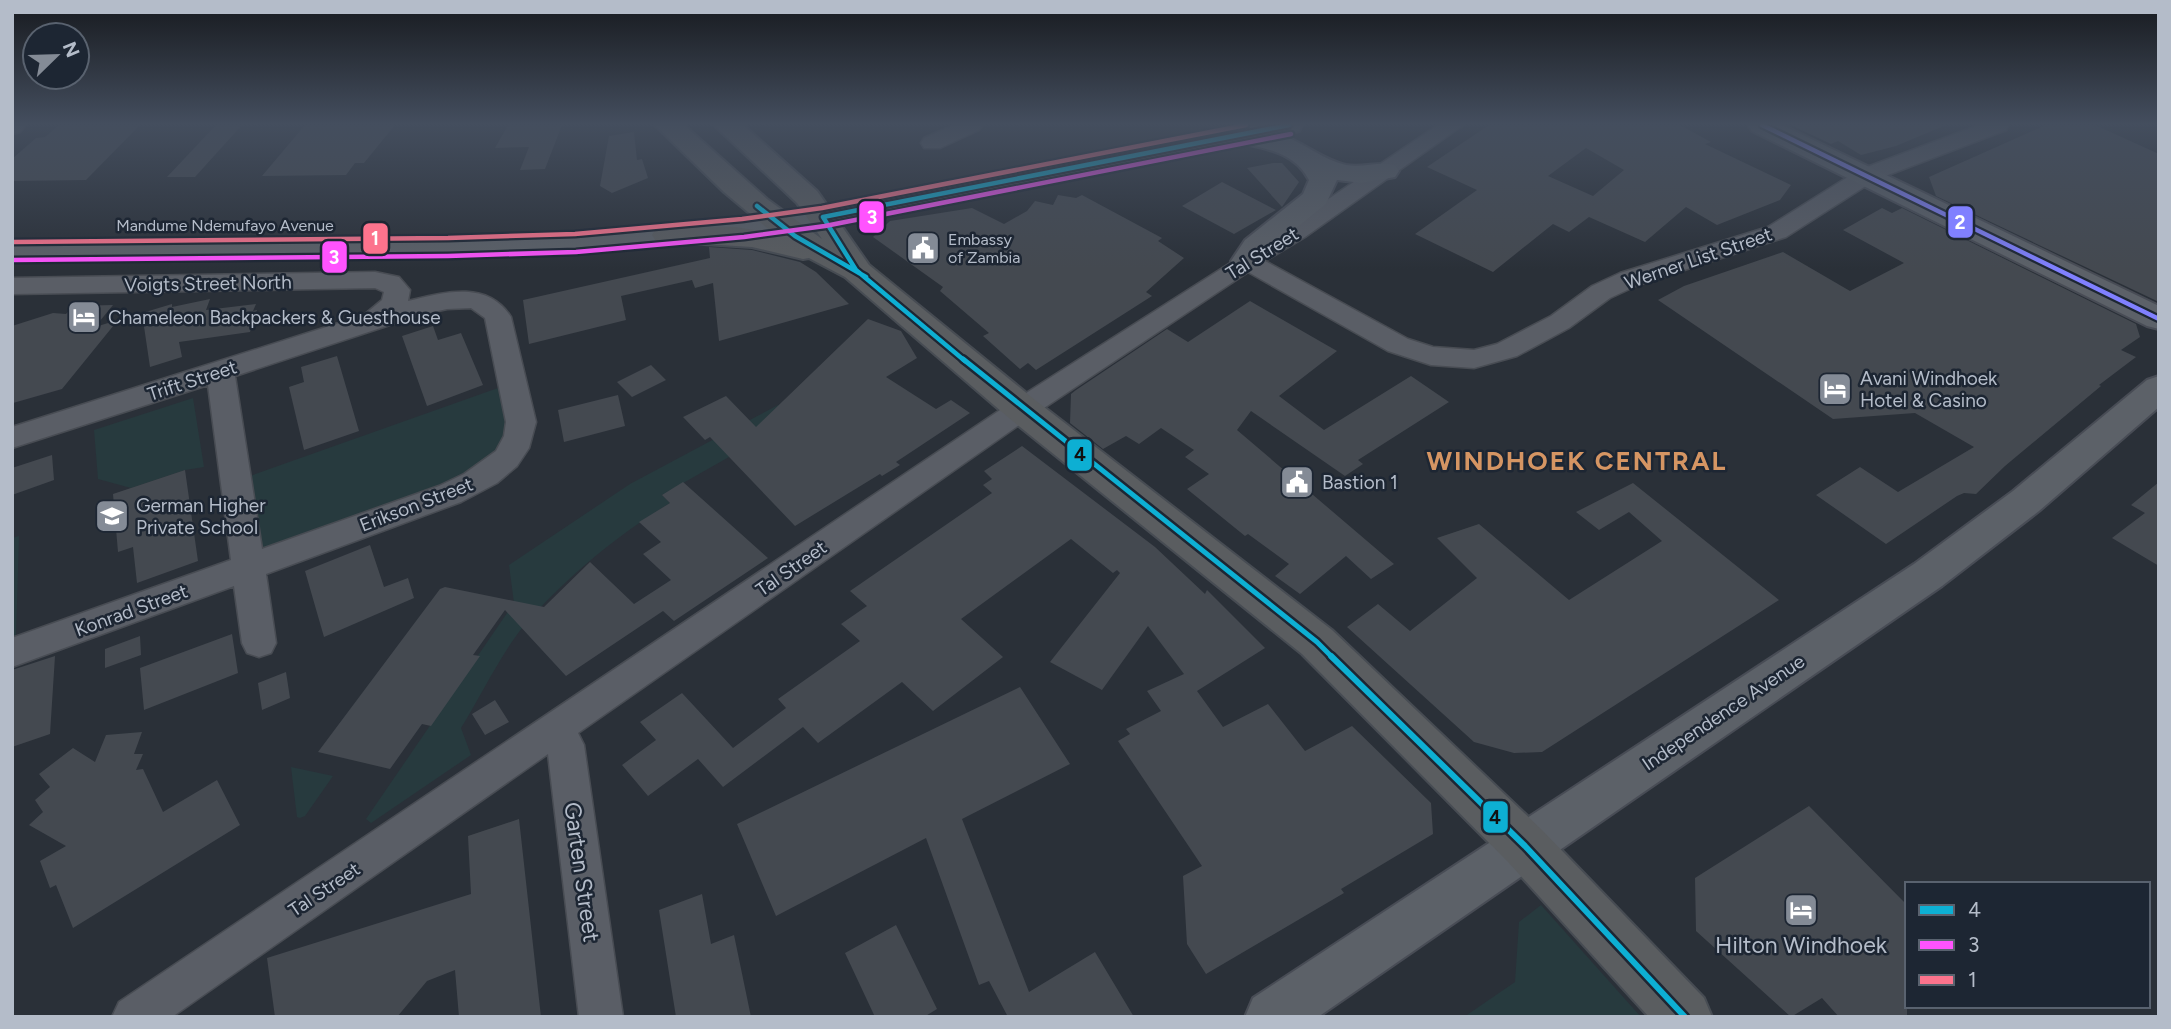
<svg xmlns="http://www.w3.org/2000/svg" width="2171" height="1029" font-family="Figtree,sans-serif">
<rect width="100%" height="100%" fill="#2a3038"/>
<path fill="#273a3e" d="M512,383L504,464L249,567L236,481Z
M193,398L204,467L185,470L131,488L98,479L94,430Z
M780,404L729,457L662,495L670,503C616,536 564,579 523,627C502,652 479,699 461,728L471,755L371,823L366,819L514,603L509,565L630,484Z
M19,536L16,637L12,639V538Z
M291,767L333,776L305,816L300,818L297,817Z
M1541,905L1641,1017H1464L1515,982L1519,922Z"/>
<path fill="#444950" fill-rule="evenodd" d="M59,125H140L86,180L12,181V159L36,138L45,137Z
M216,125H242L195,177H167Z
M305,125H395L364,163H355L346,175L262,176Z
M508,125H562L545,169L520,170L529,147L495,148Z
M1489,125H1680L1711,142L1705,144L1791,185L1780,200L1717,225L1686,207L1645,242L1589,217L1569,232L1553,224L1493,272L1415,234L1477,190L1427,167ZM1586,148L1624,170L1593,196L1548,176Z
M1791,125H1946L1896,146L1861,155L1838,141L1831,144Z
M2046,125H2095L2159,154V302L1936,196L1929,177Z
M634,132L637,160L642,159L648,178L612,193L600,186L609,136Z
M1273,163H1282L1299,182L1282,207L1247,168Z
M1222,182L1276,210L1234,234L1182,206Z
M1058,195L1076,198L1082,195L1162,238L1158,241L1184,258L1146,292L1152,296L1036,370L1028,363L1020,369L983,336L989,333L940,291L943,287L873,237L890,221L972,208L1004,224L1027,211L1035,201L1053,205Z
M1882,208L1892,213L1902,208L2136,324L2140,337L2121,350L2136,357L2099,385L2101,386L2005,466L1976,494L1964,493L1957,496L1886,544L1816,495L1860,467L1898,492L1974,447L1915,413L1833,419L1658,300L1684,286L1783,252L1850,291L1904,263L1843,230Z
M709,247L752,250L800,262L816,272L849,304L719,341L713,283L695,288L692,280L621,296L626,320L529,344L523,300L710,258Z
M210,299L206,310L256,304L253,311L257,310L250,332L179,342L182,357L150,367L142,313L172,304V307Z
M1250,301L1337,351L1279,396L1324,430L1411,376L1449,402L1358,460L1363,464L1345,476L1251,411L1237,430L1394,564L1371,579L1346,556L1300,594L1275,576L1289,564L1248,534L1245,536L1187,489L1209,474L1185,457L1194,450L1161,428L1139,444L1126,436L1103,449L1070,423L1071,394L1076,390L1167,329L1188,342Z
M113,305L95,327L118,320L62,389L13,403L12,326L53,313L66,314L73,306Z
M868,319L901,331L917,358L886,377L936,409L951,400L970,413L896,462L900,465L882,476L880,474L795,526L710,437L705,440L683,417L726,396L756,427Z
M433,326L438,340L461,333L483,385L427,406L402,336Z
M337,356L359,431L304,450L289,387L304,382L301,367Z
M651,365L666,380L632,397L617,382Z
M618,395L625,426L564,442L558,410Z
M1022,446L1155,547L1205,594L1207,590L1265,648L1197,691L1223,727L1268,704L1305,751L1352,726L1431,803L1433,834L1341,889L1344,893L1206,974L1187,944L1183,876L1202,866L1118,741L1130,734L1126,729L1161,711L1147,691L1184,674L1148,626L1102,690L1050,662L1120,573L1117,570L1113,573L1071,539L961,619L1003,657L933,711L902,682L818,743L803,727L723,787L698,759L648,796L622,765L656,740L640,722L682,693L733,748L786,708L778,699L860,641L841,624L867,606L850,591L992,493L983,485L992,479L984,471Z
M52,455L54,480L12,495V468Z
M185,470L198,561L137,583L133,547L118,552L113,494Z
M683,482L768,558L674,621L663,611L566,676L505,610L473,655L480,656L431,726L422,724L390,769L318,752L440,589L445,587L544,607L590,562L634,604L671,580L643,554L661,542L639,522L670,503L662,495Z
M2159,482V566L2112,538L2145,513L2131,505Z
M1633,483L1779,600L1542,752L1514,753L1474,742L1347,627L1378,604L1410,631L1477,578L1437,538L1479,524L1569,600L1662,541L1629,512L1599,530L1576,512Z
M370,545L384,587L408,578L414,598L324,637L305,571Z
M232,634L238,673L144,710L140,668Z
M140,636L141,655L105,668V649Z
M55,656L50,734L12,747V670Z
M286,672L290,698L262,710L258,683Z
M1020,687L1070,764L962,819L1029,992L1095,952L1134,1017H1008L989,981L979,985L926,838L776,916L737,824Z
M495,700L509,722L485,735L472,714Z
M142,732L134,754H143L136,770L143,769L163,812L217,780L240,825L73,928L56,885L50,888L40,861L66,846L29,825L43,812L35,800L50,787L39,774L73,748L95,762L106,735Z
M1809,806L1907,905V1017H1839L1822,998L1791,1017L1696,931L1695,878Z
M519,819L541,1017H459L455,970L427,981L397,1017H275L267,958L471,894L468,836Z
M702,894L711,944L734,935L751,1017H676L659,910Z
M896,925L937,1009L924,1017H875L845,953Z"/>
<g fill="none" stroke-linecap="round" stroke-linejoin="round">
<g stroke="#484c53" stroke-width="3">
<path id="minor" d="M12,125H26L20,132L12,134Z
M954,125H982L979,130L940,148H924L921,143L924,138Z
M1438,125H1463L1305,237L1265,261L1408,339L1433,347L1474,350L1497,344L1551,316L1592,286L1620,273L1768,227L1859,170L1979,125H2009L2006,130L1875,180L1786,237L1638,285L1610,298L1569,328L1517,356L1474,368L1431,365L1388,351L1248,272L1032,416L578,733L584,745L623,1017H579L548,754L172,1017H112L119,1002L1012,402L1287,227Z
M375,272L399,277L410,290L408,301C445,292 487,280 511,317L536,422L529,448L517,466L497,483L461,502L266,574L276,643L271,653L259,657L247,653L242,643L234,586L12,667V638L231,560L208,385L12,448V427L364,315L382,300L384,292L375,288L12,294V278ZM471,308L485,318L506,422L504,436L496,451L464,474L439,486L262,549L235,376L420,315L447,309Z"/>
</g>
<g stroke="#484c55" stroke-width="4">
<path id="major" d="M1250,125H1302L1299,131L1281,135C1303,142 1323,160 1346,165C1363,168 1379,161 1395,165L1399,171L1395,177L1362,183L1337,180L1326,204L1268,251L1258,268L1247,270L1236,268L1231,261L1245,240L1303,194L1309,180C1295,153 1268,149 1241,143L823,226L743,237L576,252L448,256L12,260V242L448,238L576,234L743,219L823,208Z
M1748,125H1782L2159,306V329L2147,326L1752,131Z
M2159,376V407L2039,511L1942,586L1318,1017H1245L1253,998L1914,564L2013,491L2147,380Z"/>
</g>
<g stroke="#474c53" stroke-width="4">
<path id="highway" d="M655,125H684L767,199L822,239L797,203L714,125H743L817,191L869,265L1035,400L1332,630L1542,830L1704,998L1712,1017H1649L1508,862L1302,654L1009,418L845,277L809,258L803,259L752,247L656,241L652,235L656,229L667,226L735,227L773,233L724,192Z"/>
</g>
<use href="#minor" fill="#5a5e66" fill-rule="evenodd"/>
<use href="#major" fill="#5c6168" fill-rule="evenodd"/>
<use href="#highway" fill="#5a5d60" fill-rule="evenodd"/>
<g stroke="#1d2633" stroke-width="9">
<path id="bus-1-far2" d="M757,206L795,236L866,277
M965,361L856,270L823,217L1289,125"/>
</g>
<g stroke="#1d2633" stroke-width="10">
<path id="bus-1-far1" d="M963,359L1317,642L1333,658"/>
</g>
<g stroke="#1d2633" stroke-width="11">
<path id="bus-1" d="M1331,656L1525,846L1685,1017"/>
</g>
<g stroke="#1d2633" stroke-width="9">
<path id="bus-2" d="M12,260L448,256L576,252L744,237L825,226L1291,134"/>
</g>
<g stroke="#1d2633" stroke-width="9">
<path id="bus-3" d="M12,242L448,238L575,234L742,219L822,208L1246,125"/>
</g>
<g stroke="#1d2633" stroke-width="9">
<path id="bus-4" d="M1762,125L2159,319"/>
</g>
<use href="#bus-1-far2" stroke="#0dafd3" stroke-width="4.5"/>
<use href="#bus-1-far1" stroke="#0dafd3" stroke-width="5"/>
<use href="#bus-1" stroke="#0dafd3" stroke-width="6"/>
<use href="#bus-2" stroke="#ff53fe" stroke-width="4.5"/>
<use href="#bus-3" stroke="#fc738d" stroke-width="4.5"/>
<use href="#bus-4" stroke="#8080ff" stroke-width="4.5"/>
</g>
<linearGradient id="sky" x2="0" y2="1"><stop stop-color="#171a1f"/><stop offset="0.46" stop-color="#444e5e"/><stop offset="1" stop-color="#444e5e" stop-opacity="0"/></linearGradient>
<rect width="2171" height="269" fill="url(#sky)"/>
<defs>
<g id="civic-square" transform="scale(1.75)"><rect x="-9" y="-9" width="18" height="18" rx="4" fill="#848b96" stroke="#1d2633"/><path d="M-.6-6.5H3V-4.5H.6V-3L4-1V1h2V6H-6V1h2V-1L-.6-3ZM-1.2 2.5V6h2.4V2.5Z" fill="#fff"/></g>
<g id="hotel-square" transform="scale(1.75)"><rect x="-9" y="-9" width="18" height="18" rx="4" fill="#848b96" stroke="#1d2633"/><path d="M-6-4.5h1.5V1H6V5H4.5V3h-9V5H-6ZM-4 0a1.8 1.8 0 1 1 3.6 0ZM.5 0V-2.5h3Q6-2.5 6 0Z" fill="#fff"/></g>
<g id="school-square" transform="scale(1.75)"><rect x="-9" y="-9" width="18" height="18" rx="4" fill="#848b96" stroke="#1d2633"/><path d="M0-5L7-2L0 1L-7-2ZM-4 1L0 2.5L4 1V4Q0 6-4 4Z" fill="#fff"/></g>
</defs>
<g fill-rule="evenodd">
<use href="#civic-square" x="923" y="248"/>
<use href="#hotel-square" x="84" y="317"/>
<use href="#hotel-square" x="1835" y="389"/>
<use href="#civic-square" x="1297" y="482"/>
<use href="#school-square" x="112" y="516"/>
<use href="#hotel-square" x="1801" y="910"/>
</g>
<g text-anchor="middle" stroke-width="5" stroke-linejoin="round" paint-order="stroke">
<g font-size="16" fill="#b4bcc9" stroke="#1d2633">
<text x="225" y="231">Mandume Ndemufayo Avenue</text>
</g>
<g font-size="16" fill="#b4bcc9" stroke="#1d2633" text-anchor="start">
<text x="948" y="245">Embassy<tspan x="948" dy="18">of Zambia</tspan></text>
</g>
<g font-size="19" fill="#b4bcc9" stroke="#1d2633">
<text transform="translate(1262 253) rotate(-32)" y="7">Tal Street</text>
<text transform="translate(1698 258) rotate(-19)" y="7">Werner List Street</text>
<text transform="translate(208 283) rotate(-1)" y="7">Voigts Street North</text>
<text transform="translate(192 380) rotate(-18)" y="7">Trift Street</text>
<text transform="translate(416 504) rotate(-21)" y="7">Erikson Street</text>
<text transform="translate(791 568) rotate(-35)" y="7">Tal Street</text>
<text transform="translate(131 610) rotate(-20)" y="7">Konrad Street</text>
<text transform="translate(1723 712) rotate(-34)" y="7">Independence Avenue</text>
<text transform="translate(324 889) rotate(-34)" y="7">Tal Street</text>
</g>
<g font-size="19" fill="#b4bcc9" stroke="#1d2633" text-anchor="start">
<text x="108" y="324">Chameleon Backpackers &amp; Guesthouse</text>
<text x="1860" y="385">Avani Windhoek<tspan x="1860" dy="22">Hotel &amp; Casino</tspan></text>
<text x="1322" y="489">Bastion 1</text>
<text x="136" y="512">German Higher<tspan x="136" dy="22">Private School</tspan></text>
</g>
<g font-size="23" fill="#b4bcc9" stroke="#1d2633">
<text transform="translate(582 872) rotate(82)" y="8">Garten Street</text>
</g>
<g font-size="23" fill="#b4bcc9" stroke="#1d2633">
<text x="1801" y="953">Hilton Windhoek</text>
</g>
<g font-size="26" font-weight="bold" letter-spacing="2" fill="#d59563" stroke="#1d2633">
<text x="1577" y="470">WINDHOEK CENTRAL</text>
</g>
</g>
<g stroke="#1d2633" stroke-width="2.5">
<rect x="858" y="200" width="27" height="34" rx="7" fill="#ff53fe"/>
<rect x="1947" y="205" width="27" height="34" rx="7" fill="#8080ff"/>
<rect x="362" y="222" width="27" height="33" rx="7" fill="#fc738d"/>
<rect x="321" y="240" width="27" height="34" rx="7" fill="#ff53fe"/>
<rect x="1066" y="438" width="27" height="34" rx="7" fill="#0dafd3"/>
<rect x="1482" y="800" width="27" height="34" rx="7" fill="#0dafd3"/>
</g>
<g font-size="19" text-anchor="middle" font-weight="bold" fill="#fff">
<text x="872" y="224">3</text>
<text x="1960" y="229">2</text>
<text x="375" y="245">1</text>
<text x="334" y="264">3</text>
</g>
<g font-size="19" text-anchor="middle" font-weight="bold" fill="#111">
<text x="1080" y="461">4</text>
<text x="1495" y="824">4</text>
</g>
<rect width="2171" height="1029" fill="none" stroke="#b4bcc9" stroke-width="28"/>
<rect x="1905" y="882" width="245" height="126" fill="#1d2633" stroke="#59626f" stroke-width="2"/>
<rect x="1919" y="905" width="35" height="10" fill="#0dafd3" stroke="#59626f" stroke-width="2"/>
<text x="1968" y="917" font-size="21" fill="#b4bcc9">4</text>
<rect x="1919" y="940" width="35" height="10" fill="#ff53fe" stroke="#59626f" stroke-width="2"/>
<text x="1968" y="952" font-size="21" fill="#b4bcc9">3</text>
<rect x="1919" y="975" width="35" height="10" fill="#fc738d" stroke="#59626f" stroke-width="2"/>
<text x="1968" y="987" font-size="21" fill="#b4bcc9">1</text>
<g transform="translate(56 56) rotate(67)"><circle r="33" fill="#1d2633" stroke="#59626f" stroke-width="2"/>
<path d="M0-5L12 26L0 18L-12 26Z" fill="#848b96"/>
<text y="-10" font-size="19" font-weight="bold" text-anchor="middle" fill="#b4bcc9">N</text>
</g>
</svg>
